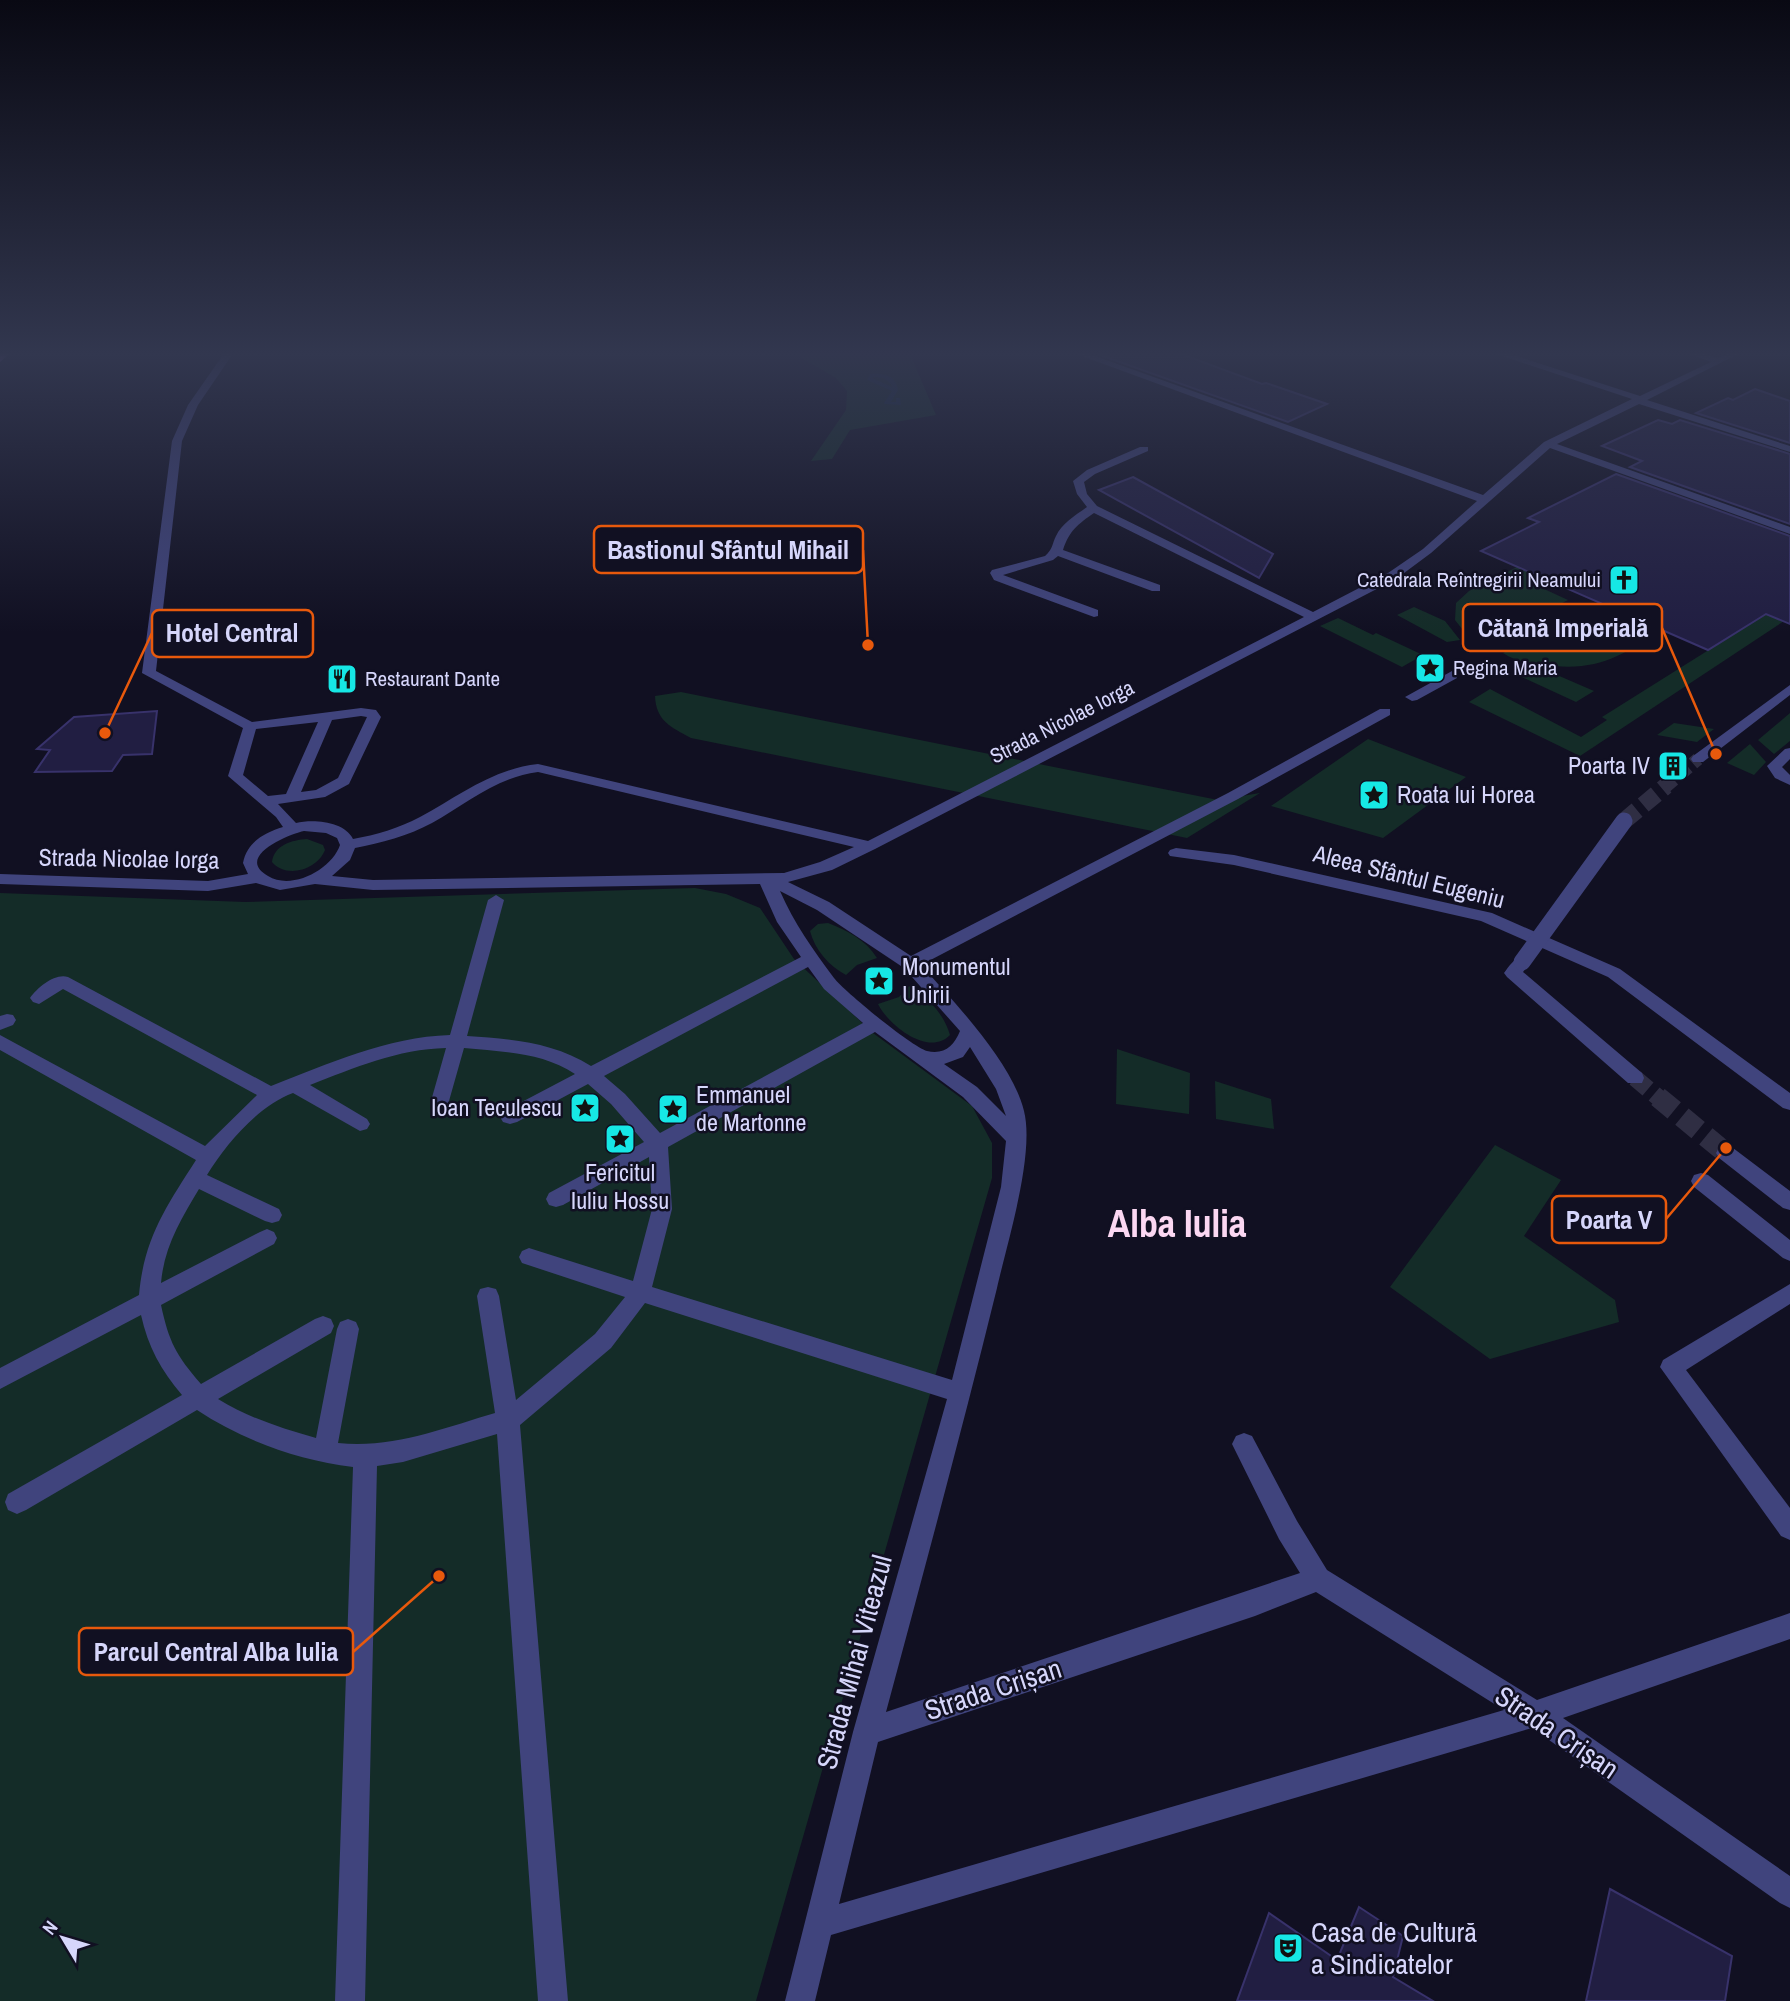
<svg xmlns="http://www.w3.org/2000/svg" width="1790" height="2001" font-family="'Archivo Narrow',sans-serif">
<rect width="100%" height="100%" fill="#111022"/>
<path fill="#142c28" d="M791,352L911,356L936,415L850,430L832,459L811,461L846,410L847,391L836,378Z
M1519,566L1550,579L1541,584L1542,588L1568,600L1486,643L1470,639L1455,620L1456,603L1469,591Z
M1414,607L1445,621L1460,640L1447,642L1397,615Z
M1587,608L1613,618L1632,615L1665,629C1619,656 1600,672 1544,665C1530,664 1515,661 1503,653Z
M1766,614L1784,621L1580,756L1469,702L1490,689L1581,737L1607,720L1602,717Z
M1338,618L1373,635L1376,633L1423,655L1402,667L1320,626Z
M1515,669L1557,675L1594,691L1576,702L1513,673Z
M681,692L1218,800L1260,793L1187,838L691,738C671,727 656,721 655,696Z
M1790,713V741L1774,754L1758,740Z
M1674,723L1714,729L1697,742L1657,735Z
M1368,739L1466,777L1383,838L1271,806Z
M1750,744L1766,762L1754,775L1727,763Z
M307,839L323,845L325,850C317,870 286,879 272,862C274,845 292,840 307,839Z
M695,888L726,894L760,908L794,959L873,1033L972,1106L992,1143V1178L756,2001H0V893L245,902Z
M828,923C848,931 866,940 877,958L857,965L846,975C829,966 815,950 810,931L818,924Z
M909,986C928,997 944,1014 950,1035C929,1057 889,1026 878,1004L899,997Z
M1117,1049L1190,1073L1189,1114L1116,1104Z
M1215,1081L1271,1099L1274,1129L1216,1119Z
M1495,1145L1561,1180L1524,1236L1615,1300L1619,1322L1490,1359L1390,1287Z"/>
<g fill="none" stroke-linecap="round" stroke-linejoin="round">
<path fill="#132b44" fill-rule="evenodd" d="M870,374C883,373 896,375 898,390L891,402H896V398H900L901,405L885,404L884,403L892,391L867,380ZM874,377L884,378L891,384L892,387L872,378Z"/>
</g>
<path fill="#211e42" stroke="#38326b" stroke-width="2" d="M1100,352H1176L1262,384L1266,383L1327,404L1288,422L1100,355Z
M1755,389L1790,401V443L1696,413L1728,398L1733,400Z
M1658,420L1672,424L1680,420L1790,454V524L1630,467L1642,461L1602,446Z
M1616,474L1790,536V624L1766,614L1708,650L1481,551L1539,522L1528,518Z
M1133,477L1273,554L1259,578L1099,490Z
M157,711L152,754L123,755L112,771L35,772L50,750L37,749L74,717Z
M1610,1889L1732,1956L1725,2001H1586Z
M1359,1907L1403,1936L1393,1977L1433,2001H1237L1269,1913L1337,1960Z"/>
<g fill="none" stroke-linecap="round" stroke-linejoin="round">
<path stroke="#2f2e43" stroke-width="13" stroke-dasharray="13 6" stroke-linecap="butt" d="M1664,788L1698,759"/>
<path stroke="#2f2e43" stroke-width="17" stroke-dasharray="17 8" stroke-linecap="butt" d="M1624,821L1666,786
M1635,1078L1660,1099"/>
<path stroke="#2f2e43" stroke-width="21" stroke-dasharray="21 10" stroke-linecap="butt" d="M1658,1097L1726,1153"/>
<path fill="#40447d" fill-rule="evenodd" d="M225,352H234L198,405L182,441L156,671L252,722L361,708L376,710L381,717L349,784L325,797L278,804L296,823C313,819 344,821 353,839C376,835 399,828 420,817C459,796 492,769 538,764L868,841L1304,617L1094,513C1078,524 1069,531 1063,550L1160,585V591H1152L1058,556L1053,560L1003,575L1098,610V616L1094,617L994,580L990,573L992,570L1045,556C1053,549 1052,544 1056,536C1062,523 1076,515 1087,507L1077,494L1073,481L1087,470L1140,447H1148V451L1095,474L1084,482L1087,494L1097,506L1313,612L1388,573L1423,549L1477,501L1071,352H1084L1483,495L1544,442L1632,399L1490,352H1504L1640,396L1711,362L1685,352H1699L1718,358L1730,352H1742L1647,400L1790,446V452L1639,404L1557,444L1790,527V534L1550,448L1431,553L1396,579L875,849L832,870L788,882L829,902L911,956L1228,793L1380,709H1390V715L1238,799L921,965C955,1003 1012,1062 1024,1111C1035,1155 1007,1243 997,1288C962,1430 924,1571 886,1712L1300,1573L1279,1539L1232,1444L1236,1436L1244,1433L1252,1436L1297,1521L1327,1570L1537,1700L1790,1613V1639L1563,1718L1790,1876V1908L1780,1903L1532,1728L831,1935L815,2001H785L853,1732L947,1399L645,1303L611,1348L520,1425L568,2001H538L497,1434L403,1462L377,1466L365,2001H335L353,1467C298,1460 244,1441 197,1410L26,1510L17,1514L8,1510L5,1502L8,1494L182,1395C161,1370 148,1347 141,1315L0,1389V1368L139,1295C144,1238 166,1207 196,1160L0,1050V1035L205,1146L257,1095L63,989L39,1004L33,1002L30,998C38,987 55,973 68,977L271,1086C328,1064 387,1037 450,1035L488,900L496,895L504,900L467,1036C511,1039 553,1042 591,1066L801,957L777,922L760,884L373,890L315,884L280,890L256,883L208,891L0,884V874L208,881L248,874L243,863C247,842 264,833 283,827L276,817L228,776L243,728L142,673L172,441L188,405ZM361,716L367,717L338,778L316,790L301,792L332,720ZM318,722L286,794L268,796L243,775L256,729ZM538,772L854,847L820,862L784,873L373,880L332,876L350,860L355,848C381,843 408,836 432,823C466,804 497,777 538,772ZM304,831L326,833L337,838L340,845C332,869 292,891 268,876C234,857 289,834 304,831ZM780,891L817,910L904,968L960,1031C954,1046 944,1055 927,1051C912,1047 844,991 834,978C813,950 794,923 780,891ZM808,967L824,989L863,1023L660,1133L625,1094L604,1076ZM875,1032L963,1097L1006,1141L1001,1187L952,1380L652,1287L672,1209L668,1147ZM970,1047L996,1089L1006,1116L977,1087L944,1064L963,1057ZM446,1048L431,1101L433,1106H447L449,1101L464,1048C503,1052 542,1052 575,1074L503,1112L500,1117L503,1122L510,1124L517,1122L588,1084L611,1104L644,1142L549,1193L546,1199L549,1205L556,1207L563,1205L649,1157L652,1209L633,1281L529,1248L522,1251L519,1257L522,1263L625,1297L595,1334L516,1400L499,1296L496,1289L488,1287L480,1289L477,1296L495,1413C444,1428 392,1449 338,1443L359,1329L356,1322L348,1319L340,1322L337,1329L316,1438C281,1428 249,1418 218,1399L331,1333L334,1326L331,1319L323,1316L315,1319L201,1384C176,1355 169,1342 161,1305L274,1244L277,1238L274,1232L267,1229L260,1232L161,1283C164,1247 181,1219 199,1189L265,1221L272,1223L279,1221L282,1215L279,1209L207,1175C226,1144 258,1106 293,1093L360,1131L367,1129L370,1124L367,1119L310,1085C354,1068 398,1049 446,1048ZM1316,1592L1504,1710L839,1904L878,1742L1255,1616Z
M1452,671L1457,672V678L1417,700L1412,701L1405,697Z
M1790,685V695L1703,762H1693L1691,759L1693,756Z
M1790,748V759L1782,767L1790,775V785L1775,778L1767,766L1785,749Z
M1176,848L1234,855L1492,913L1620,969L1790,1093V1110L1783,1108L1608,977L1481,921L1234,865L1170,856L1168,853L1170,850Z
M1522,956L1530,962L1523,972L1642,1073L1644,1078L1642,1083H1628L1507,977L1504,973C1509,966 1514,959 1522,956Z
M7,1014L13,1015L16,1020L13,1025L0,1030V1016Z
M1726,1145L1733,1148L1790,1191V1210L1783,1208L1719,1158L1716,1153L1719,1148Z
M1701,1173L1708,1175L1790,1240V1261L1783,1258L1694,1187L1691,1181L1694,1175Z
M1790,1284V1304L1686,1370L1790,1508V1540L1781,1536L1660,1367L1663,1360Z"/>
<path fill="#ae67f1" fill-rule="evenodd" d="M2,352H11L0,362V354Z"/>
<path stroke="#40447d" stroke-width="17" d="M1522,962L1624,821"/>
</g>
<linearGradient id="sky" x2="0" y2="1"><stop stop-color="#090913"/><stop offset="0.56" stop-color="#32374f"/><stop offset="1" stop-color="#32374f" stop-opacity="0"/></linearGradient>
<rect width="1790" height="632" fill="url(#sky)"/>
<defs>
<g id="church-square" transform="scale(1.575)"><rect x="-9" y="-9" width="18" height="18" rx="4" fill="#16e7e5" stroke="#111022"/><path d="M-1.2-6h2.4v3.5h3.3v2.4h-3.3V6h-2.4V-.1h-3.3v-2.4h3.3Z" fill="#111"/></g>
<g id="sight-square" transform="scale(1.575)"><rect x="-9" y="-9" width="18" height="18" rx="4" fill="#16e7e5" stroke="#111022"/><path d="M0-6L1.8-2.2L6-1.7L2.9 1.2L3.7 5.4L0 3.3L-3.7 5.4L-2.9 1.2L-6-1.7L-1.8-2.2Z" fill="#111"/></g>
<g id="restaurant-square" transform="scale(1.575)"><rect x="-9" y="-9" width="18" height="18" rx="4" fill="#16e7e5" stroke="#111022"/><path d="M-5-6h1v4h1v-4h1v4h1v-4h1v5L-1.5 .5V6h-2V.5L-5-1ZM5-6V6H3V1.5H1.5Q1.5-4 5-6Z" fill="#111"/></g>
<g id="building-square" transform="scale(1.575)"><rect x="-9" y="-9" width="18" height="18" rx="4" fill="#16e7e5" stroke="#111022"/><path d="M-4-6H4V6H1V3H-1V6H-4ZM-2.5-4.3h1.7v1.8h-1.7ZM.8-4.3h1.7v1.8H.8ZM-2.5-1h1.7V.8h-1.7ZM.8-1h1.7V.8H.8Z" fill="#111"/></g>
<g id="theatre-square" transform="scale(1.575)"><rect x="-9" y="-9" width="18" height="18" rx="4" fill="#16e7e5" stroke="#111022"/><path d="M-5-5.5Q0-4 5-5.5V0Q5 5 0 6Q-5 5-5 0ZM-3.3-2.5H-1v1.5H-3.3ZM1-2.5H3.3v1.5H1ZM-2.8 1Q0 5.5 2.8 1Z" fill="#111"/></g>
</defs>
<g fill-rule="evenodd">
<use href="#church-square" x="1624" y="580"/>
<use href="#sight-square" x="1430" y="668"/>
<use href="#restaurant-square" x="342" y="679"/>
<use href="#building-square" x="1673" y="766"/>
<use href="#sight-square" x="1374" y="795"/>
<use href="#sight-square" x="879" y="981"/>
<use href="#sight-square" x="585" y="1108"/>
<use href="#sight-square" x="673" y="1109"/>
<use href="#sight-square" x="620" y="1139"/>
<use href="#theatre-square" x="1288" y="1948"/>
</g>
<g text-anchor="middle" stroke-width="5" stroke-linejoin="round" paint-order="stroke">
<g font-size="21" fill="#d6d6fb" stroke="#111022" text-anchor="start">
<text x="1601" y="587" text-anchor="end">Catedrala Reîntregirii Neamului</text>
<text x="1453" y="675">Regina Maria</text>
<text x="365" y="686">Restaurant Dante</text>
</g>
<g font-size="21" fill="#d6d6fb" stroke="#111022">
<text transform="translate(1062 722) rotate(-27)" y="7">Strada Nicolae Iorga</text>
</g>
<g font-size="24" fill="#d6d6fb" stroke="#111022" text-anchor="start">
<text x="1650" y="774" text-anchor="end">Poarta IV</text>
<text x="1397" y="803">Roata lui Horea</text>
<text x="902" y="975">Monumentul<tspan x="902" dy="28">Unirii</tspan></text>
<text x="696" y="1103">Emmanuel<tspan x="696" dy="28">de Martonne</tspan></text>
<text x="562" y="1116" text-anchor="end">Ioan Teculescu</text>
<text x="620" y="1181" text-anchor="middle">Fericitul<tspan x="620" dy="28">Iuliu Hossu</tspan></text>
</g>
<g font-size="24" fill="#d6d6fb" stroke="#111022">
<text transform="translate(129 859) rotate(1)" y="8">Strada Nicolae Iorga</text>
<text transform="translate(1409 877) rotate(14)" y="8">Aleea Sfântul Eugeniu</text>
</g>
<g font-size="28" fill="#d6d6fb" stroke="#111022">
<text transform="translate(854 1662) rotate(-75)" y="10">Strada Mihai Viteazul</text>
<text transform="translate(993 1689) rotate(-18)" y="10">Strada Crișan</text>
<text transform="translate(1557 1732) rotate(34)" y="10">Strada Crișan</text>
</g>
<g font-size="28" fill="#d6d6fb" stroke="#111022" text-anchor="start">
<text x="1311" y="1942">Casa de Cultură<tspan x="1311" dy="32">a Sindicatelor</tspan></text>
</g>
<g font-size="38" font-weight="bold" fill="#fbd7f2" stroke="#111022">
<text x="1177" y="1237">Alba Iulia</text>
</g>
</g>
<path fill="none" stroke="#e8590c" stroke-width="2.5" d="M868 645L863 550M1716 754L1662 628M105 733L152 633M1726 1148L1666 1219M439 1576L353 1652"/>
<g fill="#e8590c" stroke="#111022" stroke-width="2.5">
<circle cx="868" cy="645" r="7"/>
<circle cx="1716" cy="754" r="7"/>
<circle cx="105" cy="733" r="7"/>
<circle cx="1726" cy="1148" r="7"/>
<circle cx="439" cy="1576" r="7"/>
</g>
<g fill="#111022" stroke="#e8590c" stroke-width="2.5">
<rect x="594" y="526" width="269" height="47" rx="7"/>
<rect x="1463" y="604" width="199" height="47" rx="7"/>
<rect x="152" y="610" width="161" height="47" rx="7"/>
<rect x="1552" y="1196" width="114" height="47" rx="7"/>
<rect x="79" y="1628" width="274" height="47" rx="7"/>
</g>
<g font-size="26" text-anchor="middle" font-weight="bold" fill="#d6d6fb">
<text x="728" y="559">Bastionul Sfântul Mihail</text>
<text x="1563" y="637">Cătană Imperială</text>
<text x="232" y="642">Hotel Central</text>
<text x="1609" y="1229">Poarta V</text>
<text x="216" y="1661">Parcul Central Alba Iulia</text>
</g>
<g transform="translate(63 1938) rotate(308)" stroke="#111022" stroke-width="5" paint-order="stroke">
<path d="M0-5L12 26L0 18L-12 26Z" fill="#d6d6fb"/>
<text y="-10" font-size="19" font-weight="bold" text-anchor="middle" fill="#d6d6fb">N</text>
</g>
</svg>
